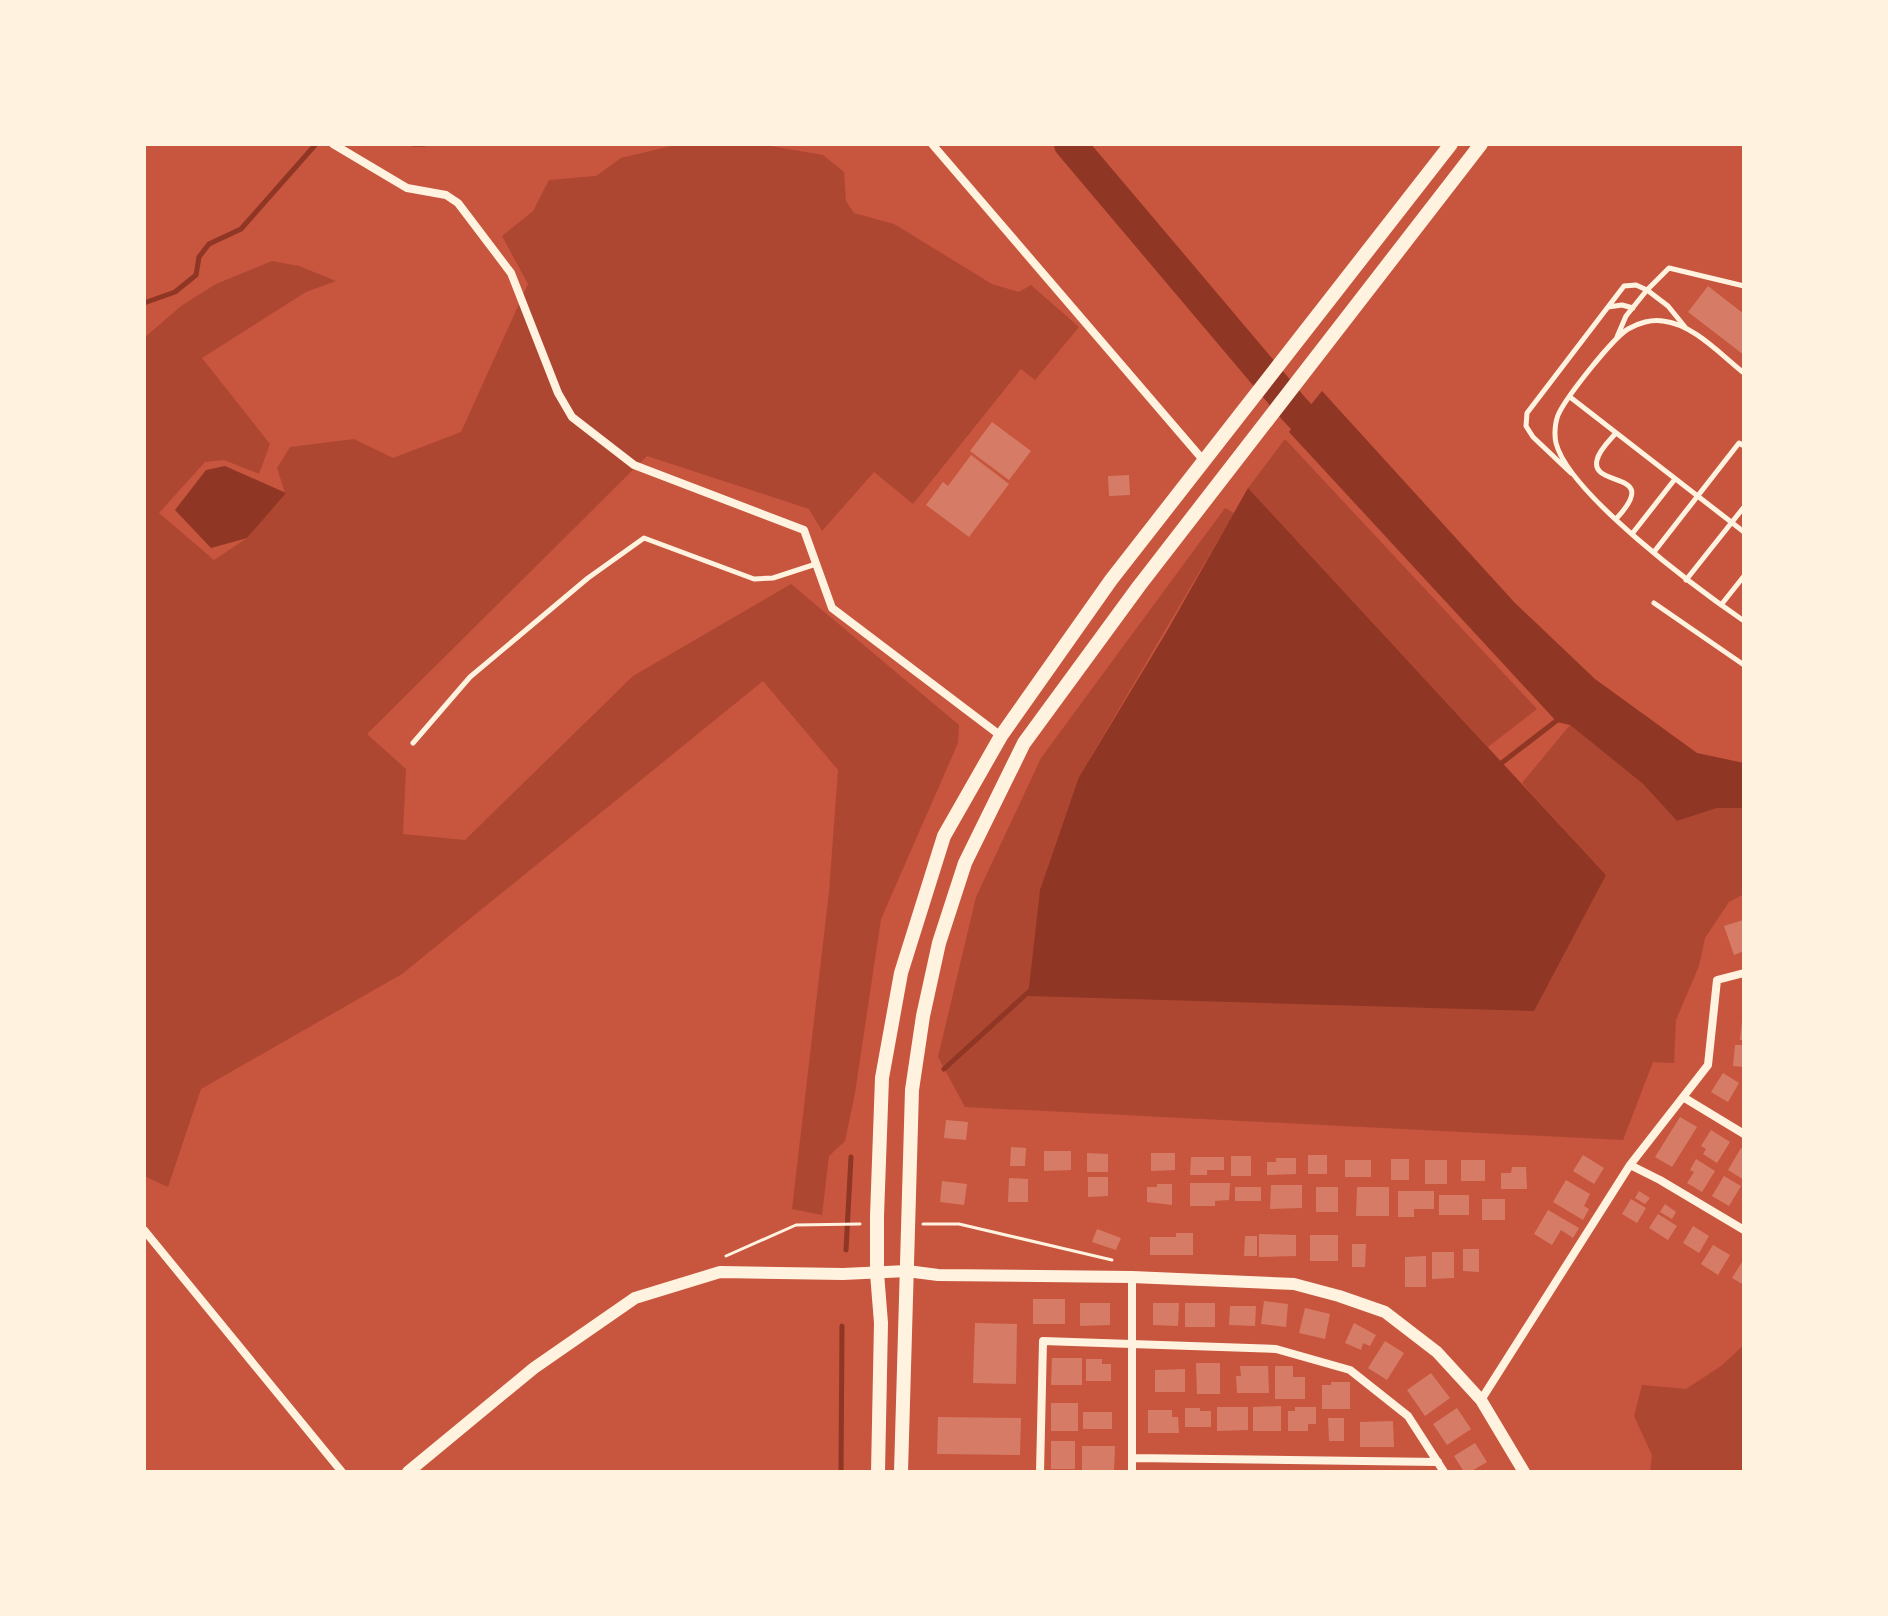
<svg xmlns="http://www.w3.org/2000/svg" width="1888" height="1616" font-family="Jost,sans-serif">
<rect width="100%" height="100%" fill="#c8553d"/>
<path fill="#ae4732" d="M679,144H759L823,155L844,172L846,201L854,213L894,224L992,284L1019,292L1031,285L1079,327L1035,380L1021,369L913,504L874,472L822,531L809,509L647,456L367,734L406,769L403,834L465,840L633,676L791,584L959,725L958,743L881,919L855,1093L845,1141L829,1156L822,1215L792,1209L829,892L838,770L763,681L402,974L201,1089L168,1187L144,1176V338L181,306L216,284L272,261L299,266L336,281L306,292L202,358L270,444L259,474L224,460L205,462L159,513L214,560L247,538L285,493L277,468L290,447L354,439L393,458L461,432L528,284L502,236L533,211L549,180L596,176L621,158Z
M1285,439L1537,709L1488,747L1248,488Z
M1225,508L1234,513L1079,777L1606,875L1522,783L1570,725L1643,784L1677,821L1717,808H1744V894L1729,902L1705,938L1699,966L1676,1020L1674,1063L1653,1062L1623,1140L965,1107L938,1057L976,897L1041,758Z
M1744,1345V1472H1650L1652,1455L1634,1416L1642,1385L1686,1389L1721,1366Z"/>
<path fill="#8f3625" d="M1322,391L1515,603L1595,679L1697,753L1744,763V808H1717L1677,821L1643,784L1570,725L1557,722L1289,432Z
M225,466L286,493L247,538L211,548L175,510L206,470Z
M1248,488L1606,875L1534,1011L1028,996L1040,890L1079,777L1167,631Z"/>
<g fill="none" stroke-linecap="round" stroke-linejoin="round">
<path stroke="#8f3625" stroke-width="5" d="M413,144H424
M144,303L175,292L196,275L199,257L209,244L241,229L316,144
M1499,765L1560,718
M944,1069L1033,988
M846,1250L851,1157
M841,1472L842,1326"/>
<path stroke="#8f3625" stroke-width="32" d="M1070,144L1294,409L1331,448"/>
</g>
<path fill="#d67c66" d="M1708,286L1744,314V355L1688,312Z
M992,422L1031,451L1009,480L970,451Z
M971,455L1009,484L969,537L926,505L943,482L948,486Z
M1129,475L1130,495L1109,496L1108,476Z
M1743,920L1744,951L1734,955L1724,926Z
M1742,1020H1744V1040H1740Z
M1735,1045H1744V1067L1733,1066Z
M1723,1073L1739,1083L1728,1102L1711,1092Z
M1680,1117L1697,1127L1672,1167L1655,1157Z
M946,1120L968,1122L966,1140L944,1138Z
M1711,1130L1730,1142L1717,1163L1703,1154L1706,1149L1701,1146Z
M1011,1147L1026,1148L1025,1166H1010Z
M1741,1148L1744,1150V1180L1728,1170Z
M1044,1151H1071V1170L1044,1171Z
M1087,1153L1108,1154V1172H1087Z
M1151,1153H1175V1170L1151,1171Z
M1308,1155H1327V1174H1308Z
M1583,1155L1604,1168L1594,1184L1573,1171Z
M1231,1156H1251V1176H1231Z
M1191,1157H1224V1170H1207V1175H1190Z
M1276,1158H1296V1174L1267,1175V1162H1276Z
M1391,1159H1409V1180H1391Z
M1696,1159L1715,1171L1702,1192L1687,1183L1694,1172L1690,1170Z
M1345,1160H1371V1177H1345Z
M1425,1160H1447V1184H1425Z
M1461,1160H1485V1181H1461Z
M1512,1167H1526L1527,1189H1501V1173H1511Z
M1724,1176L1741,1186L1729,1206L1712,1196Z
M1088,1177H1108V1196L1088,1197Z
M1009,1178L1028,1179V1202H1008Z
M1566,1180L1590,1194L1584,1206L1589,1209L1583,1220L1553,1202Z
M942,1181L967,1184L964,1205L940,1202Z
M1190,1183H1230L1229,1200L1215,1201V1206H1190Z
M1157,1184H1172V1205L1147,1202V1187H1157Z
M1271,1185H1302V1208L1270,1209Z
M1235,1187H1261V1201H1235Z
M1316,1187H1338V1212H1316Z
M1357,1187H1389V1216H1356Z
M1398,1191H1434V1209H1414V1217H1398Z
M1639,1191L1650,1198L1645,1204L1635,1198Z
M1439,1195H1469V1215H1439Z
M1482,1199H1505V1220H1482Z
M1631,1199L1646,1208L1637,1223L1622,1214Z
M1665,1204L1676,1212L1672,1219L1660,1212Z
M1548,1210L1579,1228L1573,1238L1561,1230L1552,1245L1534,1234Z
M1658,1214L1677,1226L1668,1240L1649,1228Z
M1693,1226L1709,1236L1699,1253L1683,1243Z
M1097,1229L1121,1238L1116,1250L1092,1242Z
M1176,1233H1193V1255H1150V1237H1176Z
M1259,1234L1296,1235V1256L1259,1257Z
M1310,1235H1338V1261H1310Z
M1245,1236H1257V1256H1244Z
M1352,1244H1366L1365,1267H1352Z
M1713,1245L1730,1255L1718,1275L1701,1264Z
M1463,1249H1479V1272L1463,1271Z
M1432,1252H1454V1278L1432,1279Z
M1426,1256V1287H1405V1257Z
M1744,1259V1285L1732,1278Z
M1033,1299H1065V1324H1033Z
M1264,1301L1288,1304L1286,1327L1261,1324Z
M1080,1303H1110V1325L1080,1326Z
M1153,1303H1179L1178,1326L1153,1325Z
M1185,1303H1215V1327H1185Z
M1230,1306H1256L1255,1326L1229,1325Z
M1305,1308L1330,1314L1325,1339L1299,1333Z
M975,1323L1017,1324L1016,1384L973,1383Z
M1354,1323L1376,1335L1370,1346L1363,1343L1361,1350L1345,1343Z
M1385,1341L1404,1353L1387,1380L1368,1368Z
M1052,1358H1082V1385H1051Z
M1086,1359H1102V1364H1111V1381H1086Z
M1196,1363H1220V1394H1197Z
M1240,1366H1268L1269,1393H1237L1236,1376H1241Z
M1275,1366H1293V1377H1305V1399H1275Z
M1185,1369V1392H1155V1370Z
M1431,1373L1450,1398L1425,1416L1407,1390Z
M1331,1382H1350V1409H1322V1385H1331Z
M1051,1403H1078V1431H1051Z
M1281,1406V1431H1253V1407Z
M1217,1407H1248V1430L1217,1431Z
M1295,1407H1316V1424H1308V1431H1288V1411H1295Z
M1185,1408H1200V1411H1211V1427H1185Z
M1457,1408L1471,1429L1447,1445L1433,1424Z
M1148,1410H1172V1417H1178L1179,1433H1148Z
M1083,1412H1112V1429H1083Z
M938,1417L1021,1418L1020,1455L937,1454Z
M1328,1418H1344V1441H1329Z
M1393,1421L1394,1447H1360V1422Z
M1051,1441H1075V1469H1051Z
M1475,1443L1487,1462L1470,1472H1464L1454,1456Z
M1082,1446H1115L1114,1471H1082Z"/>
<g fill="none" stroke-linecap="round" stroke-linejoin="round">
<path stroke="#fff3e0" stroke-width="3" d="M923,1224H959L1112,1260
M726,1256L796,1225L860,1224"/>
<path stroke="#fff3e0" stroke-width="5" d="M1608,307L1622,305L1633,308
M1617,337L1626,316L1647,290L1668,306L1685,327
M1744,373C1721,355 1693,324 1663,321C1652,319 1638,323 1628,329C1612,339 1568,395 1559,413C1555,421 1554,434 1556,443C1569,494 1699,590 1744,621
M1570,397L1744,532
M1616,433C1610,440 1599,450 1597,460C1590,489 1663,469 1616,519
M1571,473L1533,437L1526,426L1527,413L1624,286L1636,285L1647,290L1669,268L1744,286
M1632,534L1675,479
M1654,552L1739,443L1744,446
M1686,580L1744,507
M1654,603L1744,665
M1721,605L1744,576
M413,743L470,677L588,578L644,538L754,579L773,578L816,564"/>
<path stroke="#fff3e0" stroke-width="8" d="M333,144L407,188L446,195L458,203L511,273L558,393L572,417L634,465L804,530L832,608L1001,736
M932,144L1204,461
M1683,1097L1744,1134
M1630,1165L1660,1180L1744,1230
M144,1230L342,1472
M1481,1400L1630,1165L1708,1065L1717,980L1744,973
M1132,1458L1438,1462
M1040,1472L1043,1341L1276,1349L1350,1370L1408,1416L1444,1472
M1132,1472V1277"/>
<path stroke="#fff3e0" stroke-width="12" d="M408,1472L534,1368L635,1298L720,1272L843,1274L907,1271L938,1275L1132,1277L1294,1284L1339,1296L1385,1312L1437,1352L1481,1400L1524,1472"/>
<path stroke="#fff3e0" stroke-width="14" d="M878,1472L881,1323L877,1273V1216L882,1078L901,973L944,836L1001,736L1111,580L1451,144
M901,1472L912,1090L923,1016L939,943L965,863L1024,743L1139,586L1481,144"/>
</g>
<rect width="1888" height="1616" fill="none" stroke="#fff3e0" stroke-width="292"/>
</svg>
